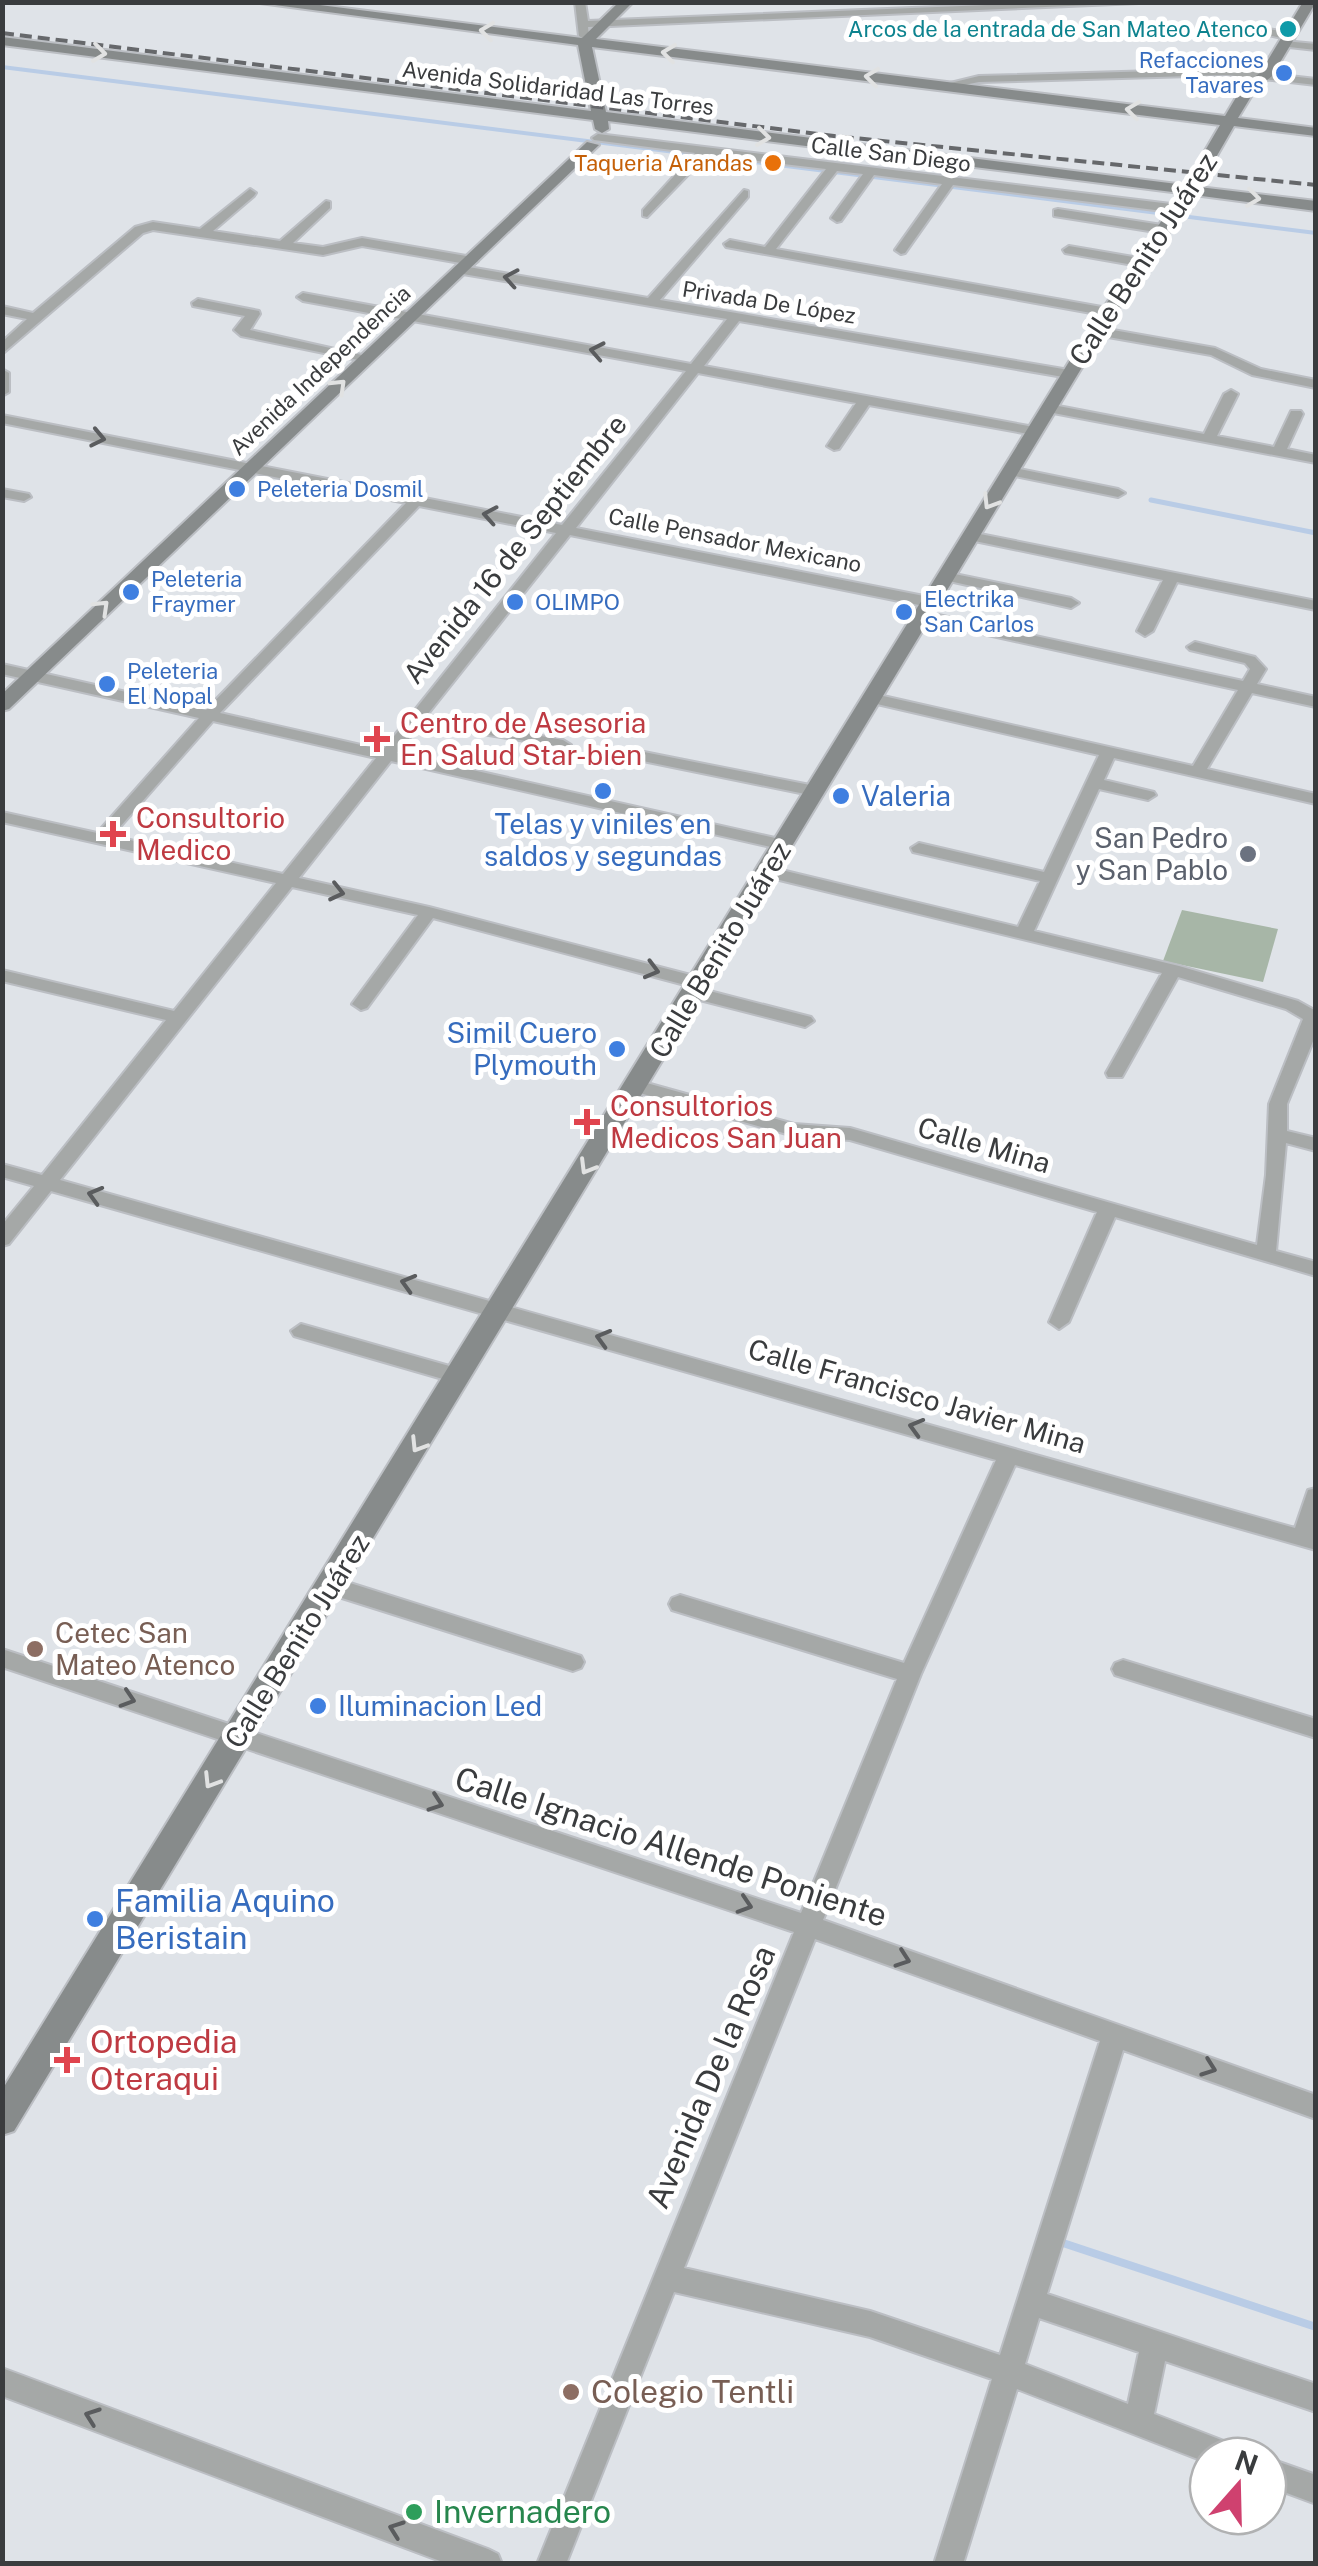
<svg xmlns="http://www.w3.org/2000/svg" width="1318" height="2566" font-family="'Public Sans',sans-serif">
<rect width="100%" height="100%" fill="#dfe3e8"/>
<path fill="#a7b6a7" d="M1182,910L1278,929L1263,982L1163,961Z"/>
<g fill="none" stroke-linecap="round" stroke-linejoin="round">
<path stroke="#b9cce6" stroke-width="4" d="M2,67L1316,233"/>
<path stroke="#b9cce6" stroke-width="5" d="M1151,500L1316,533"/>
<path stroke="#b9cce6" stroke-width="8" d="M1063,2243L1316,2327"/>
<g stroke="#bbbec3" stroke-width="4">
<path id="minor" d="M575,2H585L588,21L1060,2H1162L588,27L589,36L584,39L579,36Z
M1284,41L1316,44V50L1280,46V42Z
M1227,69L1316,79V85L1227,75L979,82L944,89L938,86L979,76Z
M598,134L1179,205L1185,209L1179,213L953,185L905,253L901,254L895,250L942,184L874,175L841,221L837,222L831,218L863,174L837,171L776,249L1113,309L1114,312L1108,316L726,247L724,244L730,240L765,247L826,169L707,155L647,217L643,216V210L695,153L594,140L592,138Z
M250,189L256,193L254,196L213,231L280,241L326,201L330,202V208L293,243L323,247L362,238L472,257L478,261L472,265L362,246L323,255L153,230L143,233L2,354V342L27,319L2,314V306L33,313L135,227L153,222L200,229Z
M744,190L748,191V197L660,300L1069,370L1076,374L1069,378L739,321L704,366L1034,427L1041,431L1034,435L869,405L839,449L834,450L827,446L856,403L698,373L576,528L929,597L937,602L929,607L570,535L427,715L563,740L571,745L569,748L421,724L397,753L784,840L792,845L784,850L391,761L299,878L429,907L706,979L709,983L706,987L700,989L433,918L367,1008L361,1010L352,1004L418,915L292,887L60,1180L1295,1528L1308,1490L1316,1488V1550L1015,1465L921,1674L823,1920L1316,2095V2119L1123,2050L1047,2294L1316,2384V2412L1165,2361L1154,2414L1237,2446L1241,2456H1208V2463L1017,2389L963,2564H934L992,2379L870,2337L674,2292L566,2564H537L794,1932L2,1667V1649L801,1913L897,1679L672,1610L669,1604L672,1598L680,1595L904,1663L996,1460L51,1191L9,1244L2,1246V1225L34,1186L2,1177V1164L42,1175L166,1020L2,981V970L174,1011L276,883L2,822V812L97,833L199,718L2,674V664L206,710L406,503L2,423V415L562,525L686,371L303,301L297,297L303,293L691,364L727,319L463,274L457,270L463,266L648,298ZM419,506L556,533L383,750L220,713ZM213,721L376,758L283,874L112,836ZM815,1939L1100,2041L1000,2355L870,2311L684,2268ZM1039,2318L1139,2352L1128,2404L1025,2364Z
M1058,209L1162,225L1168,229L1162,233L1054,216V210Z
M1069,246L1139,258L1145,262L1139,266L1065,253L1063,250Z
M198,299L259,311L260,314L250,330L375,358L368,362L241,336L234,330L245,316L193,306L192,303Z
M1096,327L1215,348L1261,369L1316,380V388L1252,375L1211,355L1091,334L1089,331Z
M2,369L9,373V392L2,396Z
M1231,390L1238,394L1217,436L1274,447L1291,411H1301L1303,414L1287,449L1316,455V463L1048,412L1041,408L1048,404L1204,434L1224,394Z
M1010,467L1118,489L1125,493L1118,497L1005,474L1003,471Z
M2,489L29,494L31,497L24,501L2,497Z
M970,532L1316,601V610L1177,582L1153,631L1145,636L1137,631L1163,580L965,539V533Z
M945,572L1071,598L1079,603L1071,608L940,579V573Z
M920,611L1243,681L1250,669L1245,663L1190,650L1187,647L1195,642L1255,657L1266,669L1257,684L1316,697V707L1252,693L1207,769L1316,794V804L1114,758L1104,780L1154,792L1156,795L1148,800L1099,789L1034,931L1179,966L1298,1001L1316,1011V1034L1287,1104V1131L1316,1138V1151L1286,1143L1276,1251L1316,1262V1276L1115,1217L1069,1322L1059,1329L1049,1322L1097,1212L850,1140L794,1136L629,1090L627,1086L636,1080L794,1124L850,1128L1257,1245L1266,1175L1269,1104L1303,1019L1286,1009L1178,977L1122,1077H1108L1106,1073L1162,973L763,876L760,872L769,867L1018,927L1040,881L913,852L911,848L919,843L1044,872L1099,755L864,701V695L870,693L1193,766L1238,690L915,619V613Z
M639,751L815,786L823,791L815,796L633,759L631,756Z
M694,987L811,1017L814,1021L805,1027L688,997L685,993L688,989Z
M301,1324L467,1371L470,1376L467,1381L460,1384L294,1336L291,1331Z
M331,1577L581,1656L584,1662L581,1668L573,1671L323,1592L320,1586L323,1580Z
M1123,1660L1316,1719V1738L1115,1675L1112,1669L1115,1663Z
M2,2368L488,2549L498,2554L502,2564H448L2,2396Z
M1268,2458L1316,2475V2504L1268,2486Z"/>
</g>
<g stroke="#bbbec3" stroke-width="4">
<path id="tertiary" d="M1268,29L1297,34C1290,41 1277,37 1268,35Z"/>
</g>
<g stroke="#bbbec3" stroke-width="4">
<path id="secondary" d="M253,2H296L582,38L619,2H633L596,39L1225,116L1244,84L1260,73L1303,2H1316L1272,76L1255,90L1238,118L1316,128V136L1234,126L1199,187L1316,201V211L1194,195L1104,331L14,2131L2,2135V2090L1088,331L1180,193L608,121L609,129L602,133L595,129L593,120L2,45V37L591,111L578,45ZM592,47L1220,125L1185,185L606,112Z
M587,142L599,145L9,709L2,711V694Z"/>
</g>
<use href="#minor" fill="#a5a8a7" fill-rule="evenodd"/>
<use href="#tertiary" fill="#a5a8a7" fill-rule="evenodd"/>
<use href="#secondary" fill="#878b8b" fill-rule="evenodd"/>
<path stroke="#66686b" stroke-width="4" stroke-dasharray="12 6" stroke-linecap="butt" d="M2,33L834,136L1316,185"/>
</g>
<defs><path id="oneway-chevron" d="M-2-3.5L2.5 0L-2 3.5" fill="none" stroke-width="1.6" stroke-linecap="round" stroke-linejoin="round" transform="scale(2.5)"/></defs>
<g stroke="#e1e2e2">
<use href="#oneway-chevron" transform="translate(487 31) rotate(-173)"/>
<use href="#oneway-chevron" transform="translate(99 53) rotate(7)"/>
<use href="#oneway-chevron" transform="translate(669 53) rotate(-173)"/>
<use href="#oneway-chevron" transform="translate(872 77) rotate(-173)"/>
<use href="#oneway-chevron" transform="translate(1133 110) rotate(-173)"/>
<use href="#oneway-chevron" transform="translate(763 137) rotate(7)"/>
<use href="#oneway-chevron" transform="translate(1253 198) rotate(7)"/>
<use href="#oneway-chevron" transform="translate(339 386) rotate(-44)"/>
<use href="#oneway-chevron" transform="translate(990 502) rotate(122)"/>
<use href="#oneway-chevron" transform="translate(102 607) rotate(-44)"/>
<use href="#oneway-chevron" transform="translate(587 1167) rotate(121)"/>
<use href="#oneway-chevron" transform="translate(418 1445) rotate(122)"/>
<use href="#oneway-chevron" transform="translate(211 1781) rotate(122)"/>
</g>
<g stroke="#5a5c5e">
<use href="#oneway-chevron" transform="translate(511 278) rotate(-170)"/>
<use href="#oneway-chevron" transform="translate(597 351) rotate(-169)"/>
<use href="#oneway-chevron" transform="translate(98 438) rotate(12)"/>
<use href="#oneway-chevron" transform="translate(490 515) rotate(-170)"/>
<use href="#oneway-chevron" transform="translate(337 892) rotate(13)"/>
<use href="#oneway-chevron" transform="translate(652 970) rotate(15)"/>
<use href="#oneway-chevron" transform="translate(95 1195) rotate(-164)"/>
<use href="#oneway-chevron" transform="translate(408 1283) rotate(-164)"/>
<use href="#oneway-chevron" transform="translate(603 1338) rotate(-164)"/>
<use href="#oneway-chevron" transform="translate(916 1427) rotate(-164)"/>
<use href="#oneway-chevron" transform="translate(128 1699) rotate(18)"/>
<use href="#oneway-chevron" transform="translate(436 1803) rotate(19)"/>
<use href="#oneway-chevron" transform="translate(745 1905) rotate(18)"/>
<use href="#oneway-chevron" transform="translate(903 1959) rotate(19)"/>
<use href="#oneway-chevron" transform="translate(1209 2068) rotate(20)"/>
<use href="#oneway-chevron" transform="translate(92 2416) rotate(-160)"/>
<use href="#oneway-chevron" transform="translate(396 2529) rotate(-160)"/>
</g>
<circle fill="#0f9aa8" stroke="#fff" stroke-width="4" cx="1288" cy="29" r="10"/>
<g fill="#3f7fe0" stroke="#fff" stroke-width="4">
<circle cx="1284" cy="73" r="10"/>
<circle cx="237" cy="489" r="10"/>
<circle cx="131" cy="592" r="10"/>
<circle cx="515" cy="602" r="10"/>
<circle cx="904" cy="612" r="10"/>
<circle cx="107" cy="684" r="10"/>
<circle cx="603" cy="791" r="10"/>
<circle cx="841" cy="796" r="10"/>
<circle cx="617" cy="1049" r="10"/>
<circle cx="318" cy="1706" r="10"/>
<circle cx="95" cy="1919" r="10"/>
</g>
<circle fill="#e8710a" stroke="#fff" stroke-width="4" cx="773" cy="163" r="10"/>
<g fill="#e0444e" stroke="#fff" stroke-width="4">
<path d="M372 724h10v10h10v10h-10v10h-10v-10h-10v-10h10z"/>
<path d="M108 819h10v10h10v10h-10v10h-10v-10h-10v-10h10z"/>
<path d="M582 1107h10v10h10v10h-10v10h-10v-10h-10v-10h10z"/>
<path d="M62 2045h10v10h10v10h-10v10h-10v-10h-10v-10h10z"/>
</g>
<circle fill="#6b7280" stroke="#fff" stroke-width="4" cx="1248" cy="854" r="10"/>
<g fill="#8d6e63" stroke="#fff" stroke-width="4">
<circle cx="35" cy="1649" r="10"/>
<circle cx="571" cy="2392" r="10"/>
</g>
<circle fill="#2e9e5b" stroke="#fff" stroke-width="4" cx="414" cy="2512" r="10"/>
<g text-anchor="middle" stroke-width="10" stroke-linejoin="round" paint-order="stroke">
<g font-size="22" fill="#0d838f" stroke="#fff" text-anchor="end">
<text x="1268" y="37">Arcos de la entrada de San Mateo Atenco</text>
</g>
<g font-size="22" fill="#366cbe" stroke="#fff" text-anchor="start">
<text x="1264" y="68" text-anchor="end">Refacciones<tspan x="1264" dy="25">Tavares</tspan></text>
<text x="257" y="497">Peleteria Dosmil</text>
<text x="151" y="587">Peleteria<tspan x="151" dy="25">Fraymer</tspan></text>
<text x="924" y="607">Electrika<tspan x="924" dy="25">San Carlos</tspan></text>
<text x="535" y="610">OLIMPO</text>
<text x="127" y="679">Peleteria<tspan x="127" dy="25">El Nopal</tspan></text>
</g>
<g font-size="22" fill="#3a3c3e" stroke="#fff">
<text transform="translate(558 88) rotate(7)" y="8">Avenida Solidaridad Las Torres</text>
<text transform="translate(891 154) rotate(7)" y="8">Calle San Diego</text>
<text transform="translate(769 302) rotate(9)" y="8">Privada De López</text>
<text transform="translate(320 370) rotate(-43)" y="8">Avenida Independencia</text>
<text transform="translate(735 540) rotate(11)" y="8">Calle Pensador Mexicano</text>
</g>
<g font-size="22" fill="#c56008" stroke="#fff" text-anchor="end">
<text x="753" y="171">Taqueria Arandas</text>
</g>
<g font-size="28" fill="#3a3c3e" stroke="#fff">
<text transform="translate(1143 259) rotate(-57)" y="10">Calle Benito Juárez</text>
<text transform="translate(515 549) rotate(-51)" y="10">Avenida 16 de Septiembre</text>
<text transform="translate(720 950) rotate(-59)" y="10">Calle Benito Juárez</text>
<text transform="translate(984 1145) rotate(16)" y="10">Calle Mina</text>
<text transform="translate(917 1396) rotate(16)" y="10">Calle Francisco Javier Mina</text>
<text transform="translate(297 1641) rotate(-58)" y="10">Calle Benito Juárez</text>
</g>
<g font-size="28" fill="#be3a42" stroke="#fff" text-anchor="start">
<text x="400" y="733">Centro de Asesoria<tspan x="400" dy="32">En Salud Star-bien</tspan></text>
<text x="136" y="828">Consultorio<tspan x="136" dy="32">Medico</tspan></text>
<text x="610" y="1116">Consultorios<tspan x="610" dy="32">Medicos San Juan</tspan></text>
</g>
<g font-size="28" fill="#366cbe" stroke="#fff" text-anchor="start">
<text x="861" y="806">Valeria</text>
<text x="603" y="834" text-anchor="middle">Telas y viniles en<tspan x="603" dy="32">saldos y segundas</tspan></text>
<text x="597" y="1043" text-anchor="end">Simil Cuero<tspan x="597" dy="32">Plymouth</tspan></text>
<text x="338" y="1716">Iluminacion Led</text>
</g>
<g font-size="28" fill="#5b616d" stroke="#fff" text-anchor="end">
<text x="1228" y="848">San Pedro<tspan x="1228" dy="32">y San Pablo</tspan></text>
</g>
<g font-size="28" fill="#785e54" stroke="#fff" text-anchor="start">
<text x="55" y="1643">Cetec San<tspan x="55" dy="32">Mateo Atenco</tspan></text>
</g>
<g font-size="32" fill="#3a3c3e" stroke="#fff">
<text transform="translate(671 1847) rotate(18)" y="11">Calle Ignacio Allende Poniente</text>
<text transform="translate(711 2077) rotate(-67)" y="11">Avenida De la Rosa</text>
</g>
<g font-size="32" fill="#366cbe" stroke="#fff" text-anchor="start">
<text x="115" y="1912">Familia Aquino<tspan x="115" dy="37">Beristain</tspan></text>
</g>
<g font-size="32" fill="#be3a42" stroke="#fff" text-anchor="start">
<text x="90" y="2053">Ortopedia<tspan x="90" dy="37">Oteraqui</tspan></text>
</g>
<g font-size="32" fill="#785e54" stroke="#fff" text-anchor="start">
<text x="591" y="2403">Colegio Tentli</text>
</g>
<g font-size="32" fill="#27864d" stroke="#fff" text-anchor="start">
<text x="434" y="2523">Invernadero</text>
</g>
</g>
<rect width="1318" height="2566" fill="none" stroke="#3a3c3e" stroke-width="10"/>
<g transform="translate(1238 2486) rotate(20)"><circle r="48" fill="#ffffff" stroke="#b0b1b2" stroke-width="2.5"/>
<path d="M0-8L18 38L0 25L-18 38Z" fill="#cf416f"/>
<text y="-15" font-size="28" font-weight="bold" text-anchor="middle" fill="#3a3c3e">N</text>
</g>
</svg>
